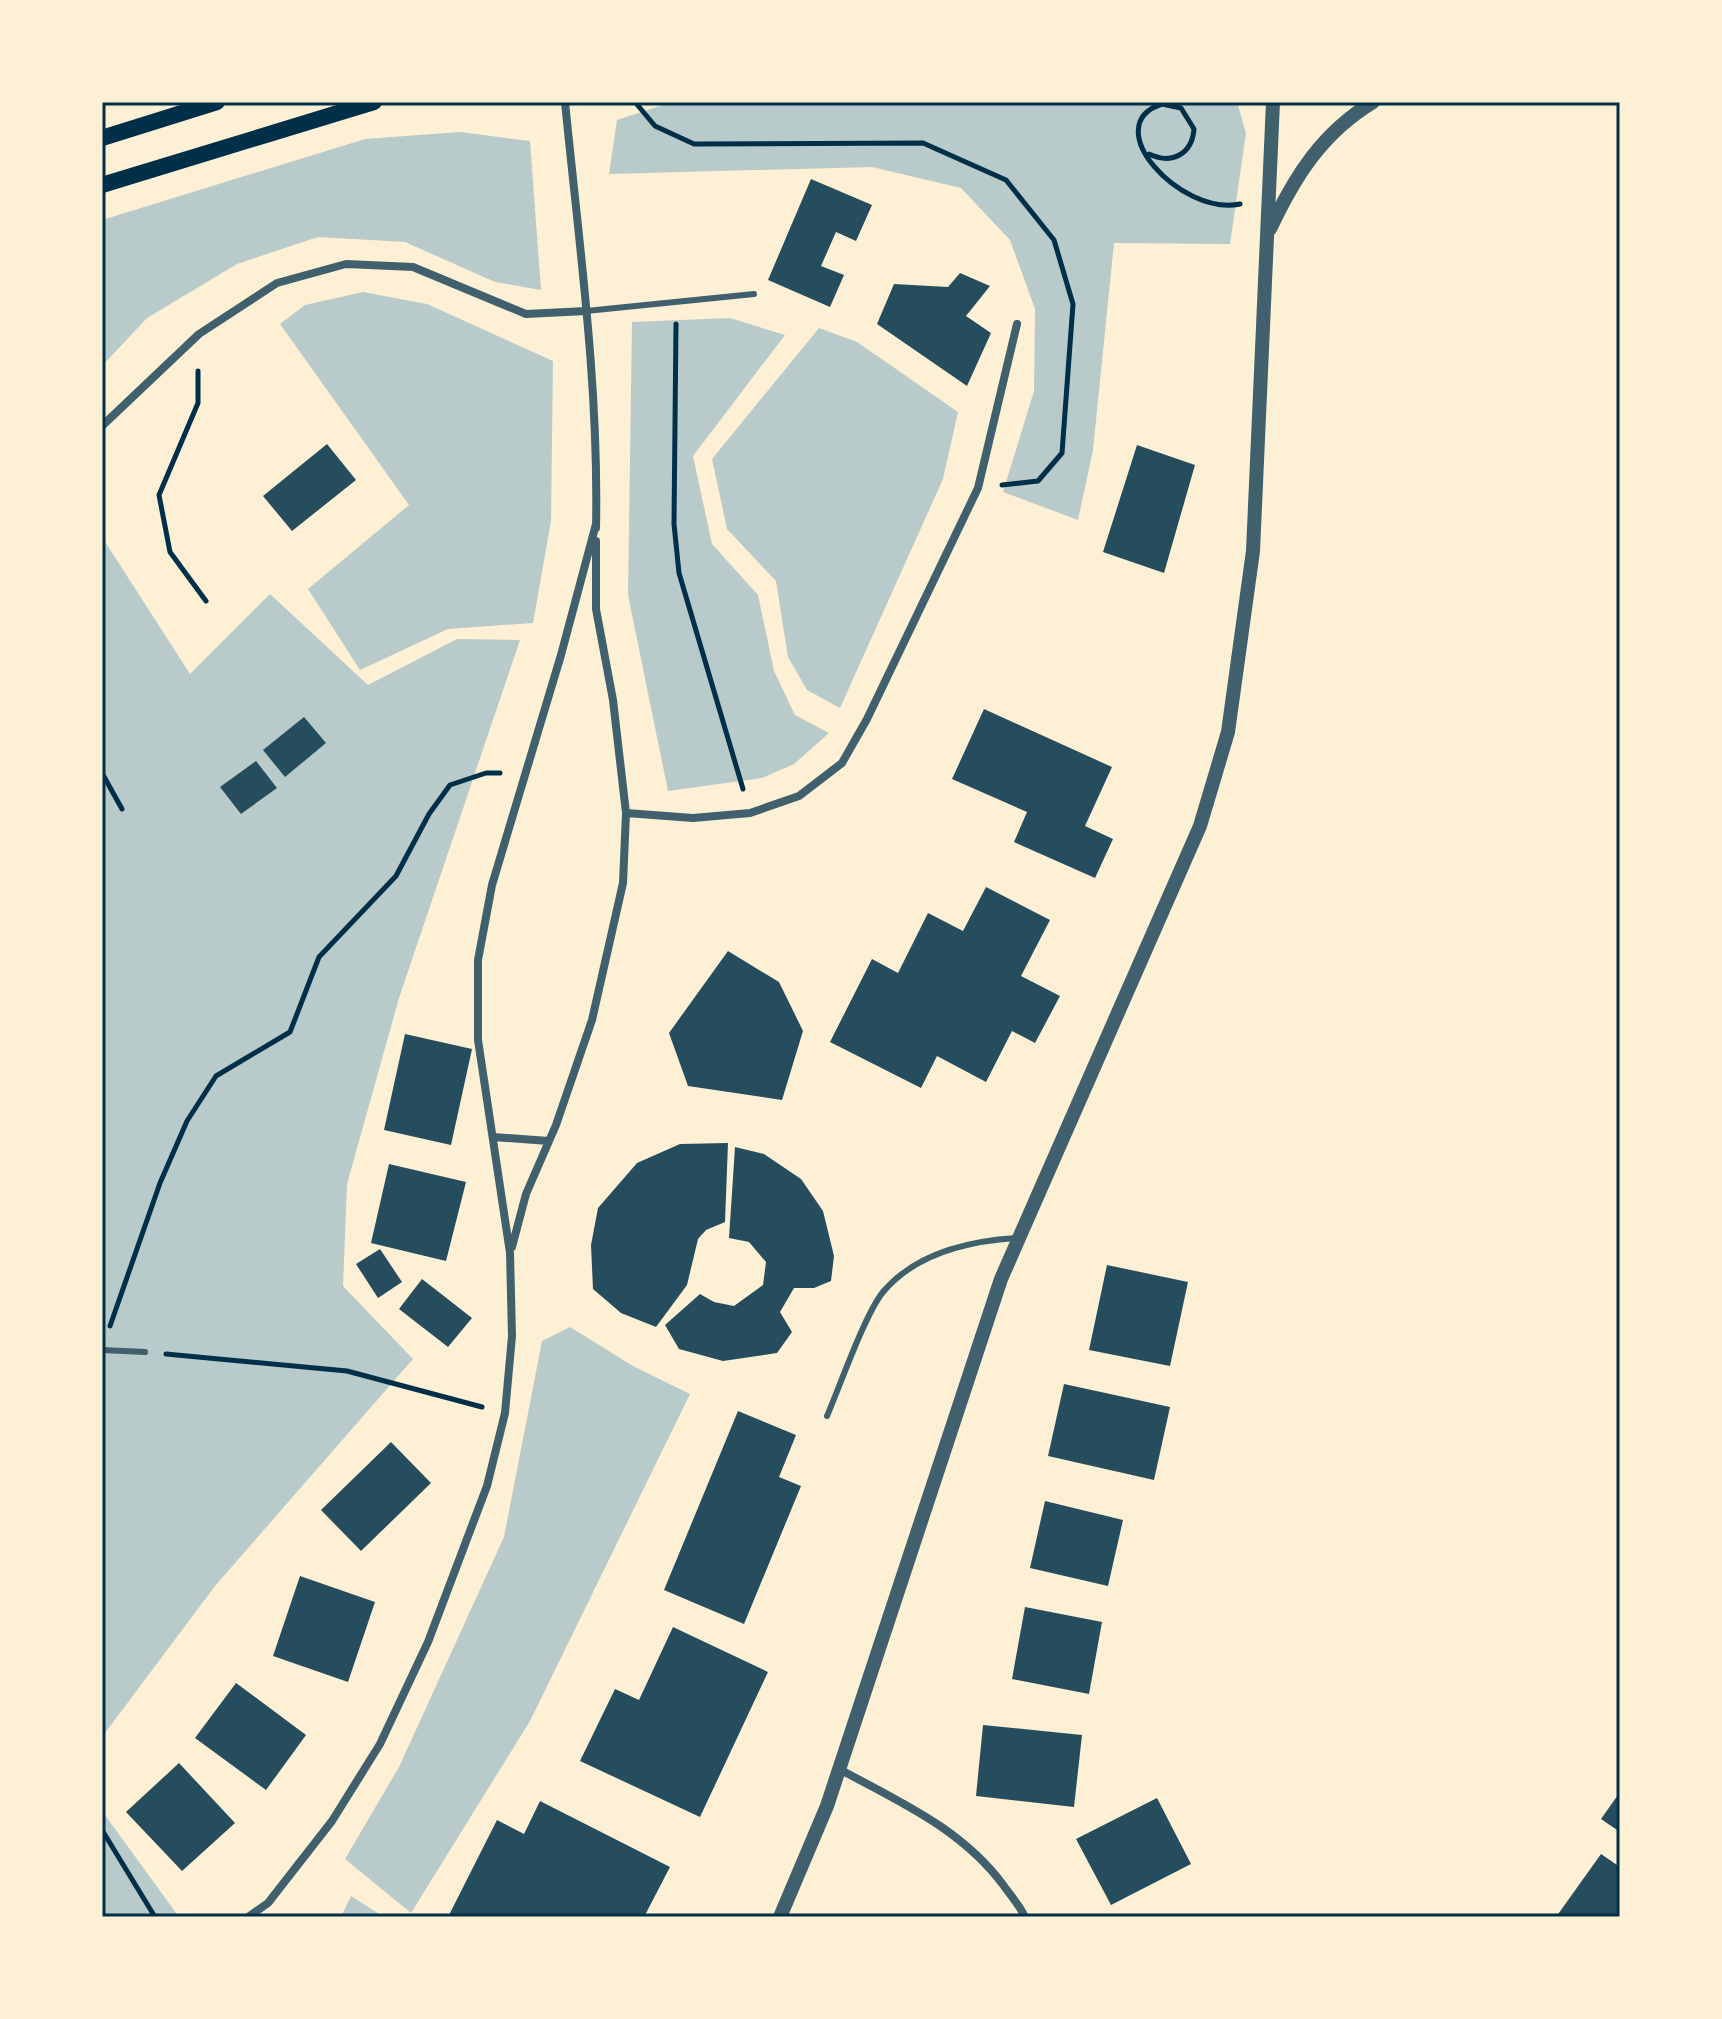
<svg xmlns="http://www.w3.org/2000/svg" width="1722" height="2019" font-family="Mulish,sans-serif">
<rect width="100%" height="100%" fill="#fdf0d5"/>
<path fill="#b9caca" d="M672,102H1237L1246,133L1230,244L1114,243L1093,450L1078,520L1003,492L1034,391L1035,309L1010,240L961,188L872,167L609,174L617,120Z
M460,132L530,141L541,290L495,282L405,242L318,237L237,264L147,318L102,366V220L365,139Z
M363,292L427,304L553,361L551,521L533,623L448,629L360,670L308,589L409,505L280,324L305,305Z
M730,318L785,335L693,456L712,544L758,595L774,671L795,715L829,733L794,764L762,778L668,791L628,595L632,322Z
M819,328L857,342L958,412L943,479L840,708L807,690L788,657L776,581L727,529L712,459Z
M102,537L190,674L270,594L368,685L457,639L520,640L399,998L347,1184L343,1286L413,1359L215,1586L102,1737Z
M570,1327L633,1366L690,1394L530,1721L411,1913L345,1859L399,1767L504,1537L542,1341Z
M102,1811L179,1917H102Z
M351,1896L384,1917H341Z"/>
<path fill="#264d5e" d="M811,179L872,205L856,241L836,232L821,266L844,275L830,307L768,280Z
M960,273L990,286L966,316L991,333L967,386L877,324L894,284L948,287Z
M327,444L356,480L292,531L263,496Z
M1137,445L1195,465L1164,573L1103,552Z
M984,709L1112,767L1085,826L1113,839L1095,878L1014,842L1027,812L952,779Z
M304,717L326,743L285,777L263,750Z
M256,761L277,788L241,814L220,787Z
M986,887L1050,920L1021,976L1060,996L1035,1043L1012,1031L986,1082L937,1056L921,1088L830,1042L872,959L898,973L928,913L963,931Z
M728,951L779,982L803,1031L782,1100L688,1086L669,1033Z
M405,1034L472,1049L451,1145L384,1130Z
M728,1143L725,1222L706,1230L698,1239L687,1285L656,1327L621,1313L593,1289L591,1245L598,1208L637,1163L680,1144Z
M735,1147L764,1154L801,1179L823,1211L834,1256L831,1281L814,1288H794L780,1312L792,1332L777,1353L723,1361L679,1349L665,1325L700,1294L714,1302L734,1306L763,1285L766,1262L749,1242L729,1238Z
M389,1164L466,1182L446,1261L371,1243Z
M380,1249L402,1282L378,1298L356,1264Z
M1107,1265L1188,1282L1170,1366L1089,1350Z
M422,1279L472,1318L448,1347L399,1309Z
M1064,1384L1170,1407L1154,1480L1048,1456Z
M738,1411L796,1435L779,1477L801,1486L744,1624L664,1590Z
M391,1442L431,1483L361,1551L321,1510Z
M1045,1501L1123,1520L1108,1586L1030,1568Z
M300,1576L375,1602L348,1682L273,1656Z
M1025,1607L1102,1622L1089,1694L1012,1679Z
M673,1627L768,1672L700,1817L580,1761L615,1689L639,1700Z
M236,1683L306,1735L266,1790L195,1738Z
M983,1725L1082,1735L1074,1807L976,1796Z
M179,1763L235,1823L182,1871L126,1812Z
M1620,1792V1832L1601,1819Z
M1157,1798L1191,1864L1111,1905L1076,1839Z
M540,1801L670,1867L644,1917H448L497,1820L524,1834Z
M1601,1854L1620,1867V1917H1556Z"/>
<g fill="none" stroke-linecap="round" stroke-linejoin="round">
<path stroke="#003049" stroke-width="5" d="M635,102L655,126L694,144L923,143L1006,180L1054,240L1073,304L1062,453L1038,481L1002,485
M1149,154C1172,165 1192,154 1194,129L1181,108L1162,104C1097,125 1180,216 1240,204
M676,324L674,524L679,573L743,789
M198,371V403L159,495L170,552L206,601
M102,773L122,809
M110,1326L160,1183L187,1121L216,1076L290,1032L319,957L396,876L429,814L450,785L486,773H500
M166,1354L347,1371L482,1407
M102,1830L155,1917"/>
<path stroke="#3f606c" stroke-width="6" d="M586,311L754,294
M102,1350L145,1352
M827,1416C840,1386 865,1314 883,1292C915,1254 969,1241 1016,1238"/>
<path stroke="#3f606c" stroke-width="8" d="M565,102C579,244 599,385 596,528
M102,426L199,334L277,283L346,264L413,267L526,314L586,311
M626,813L693,818L750,813L799,796L842,763L867,719L978,488L1017,324
M493,1137L549,1141
M512,1247L526,1194L556,1125L592,1020L623,883L626,813L613,700L596,609V541
M839,1769C900,1802 962,1829 1004,1886C1011,1896 1020,1906 1025,1917
M248,1917L268,1903L332,1821L380,1744L428,1642L487,1486L505,1413L512,1336L510,1253L478,1040V960L492,885L561,655L596,524"/>
<path stroke="#3f606c" stroke-width="14" d="M1270,229C1295,176 1322,133 1373,102
M780,1917L827,1806L1001,1279L1200,826L1228,732L1253,551L1273,102"/>
<path stroke="#003049" stroke-width="16" d="M102,138L217,102
M102,185L374,102"/>
</g>
<rect width="1722" height="2019" fill="none" stroke="#fdf0d5" stroke-width="208"/>
<rect x="104" y="104" width="1514" height="1811" fill="none" stroke="#003049" stroke-width="3"/>
</svg>
